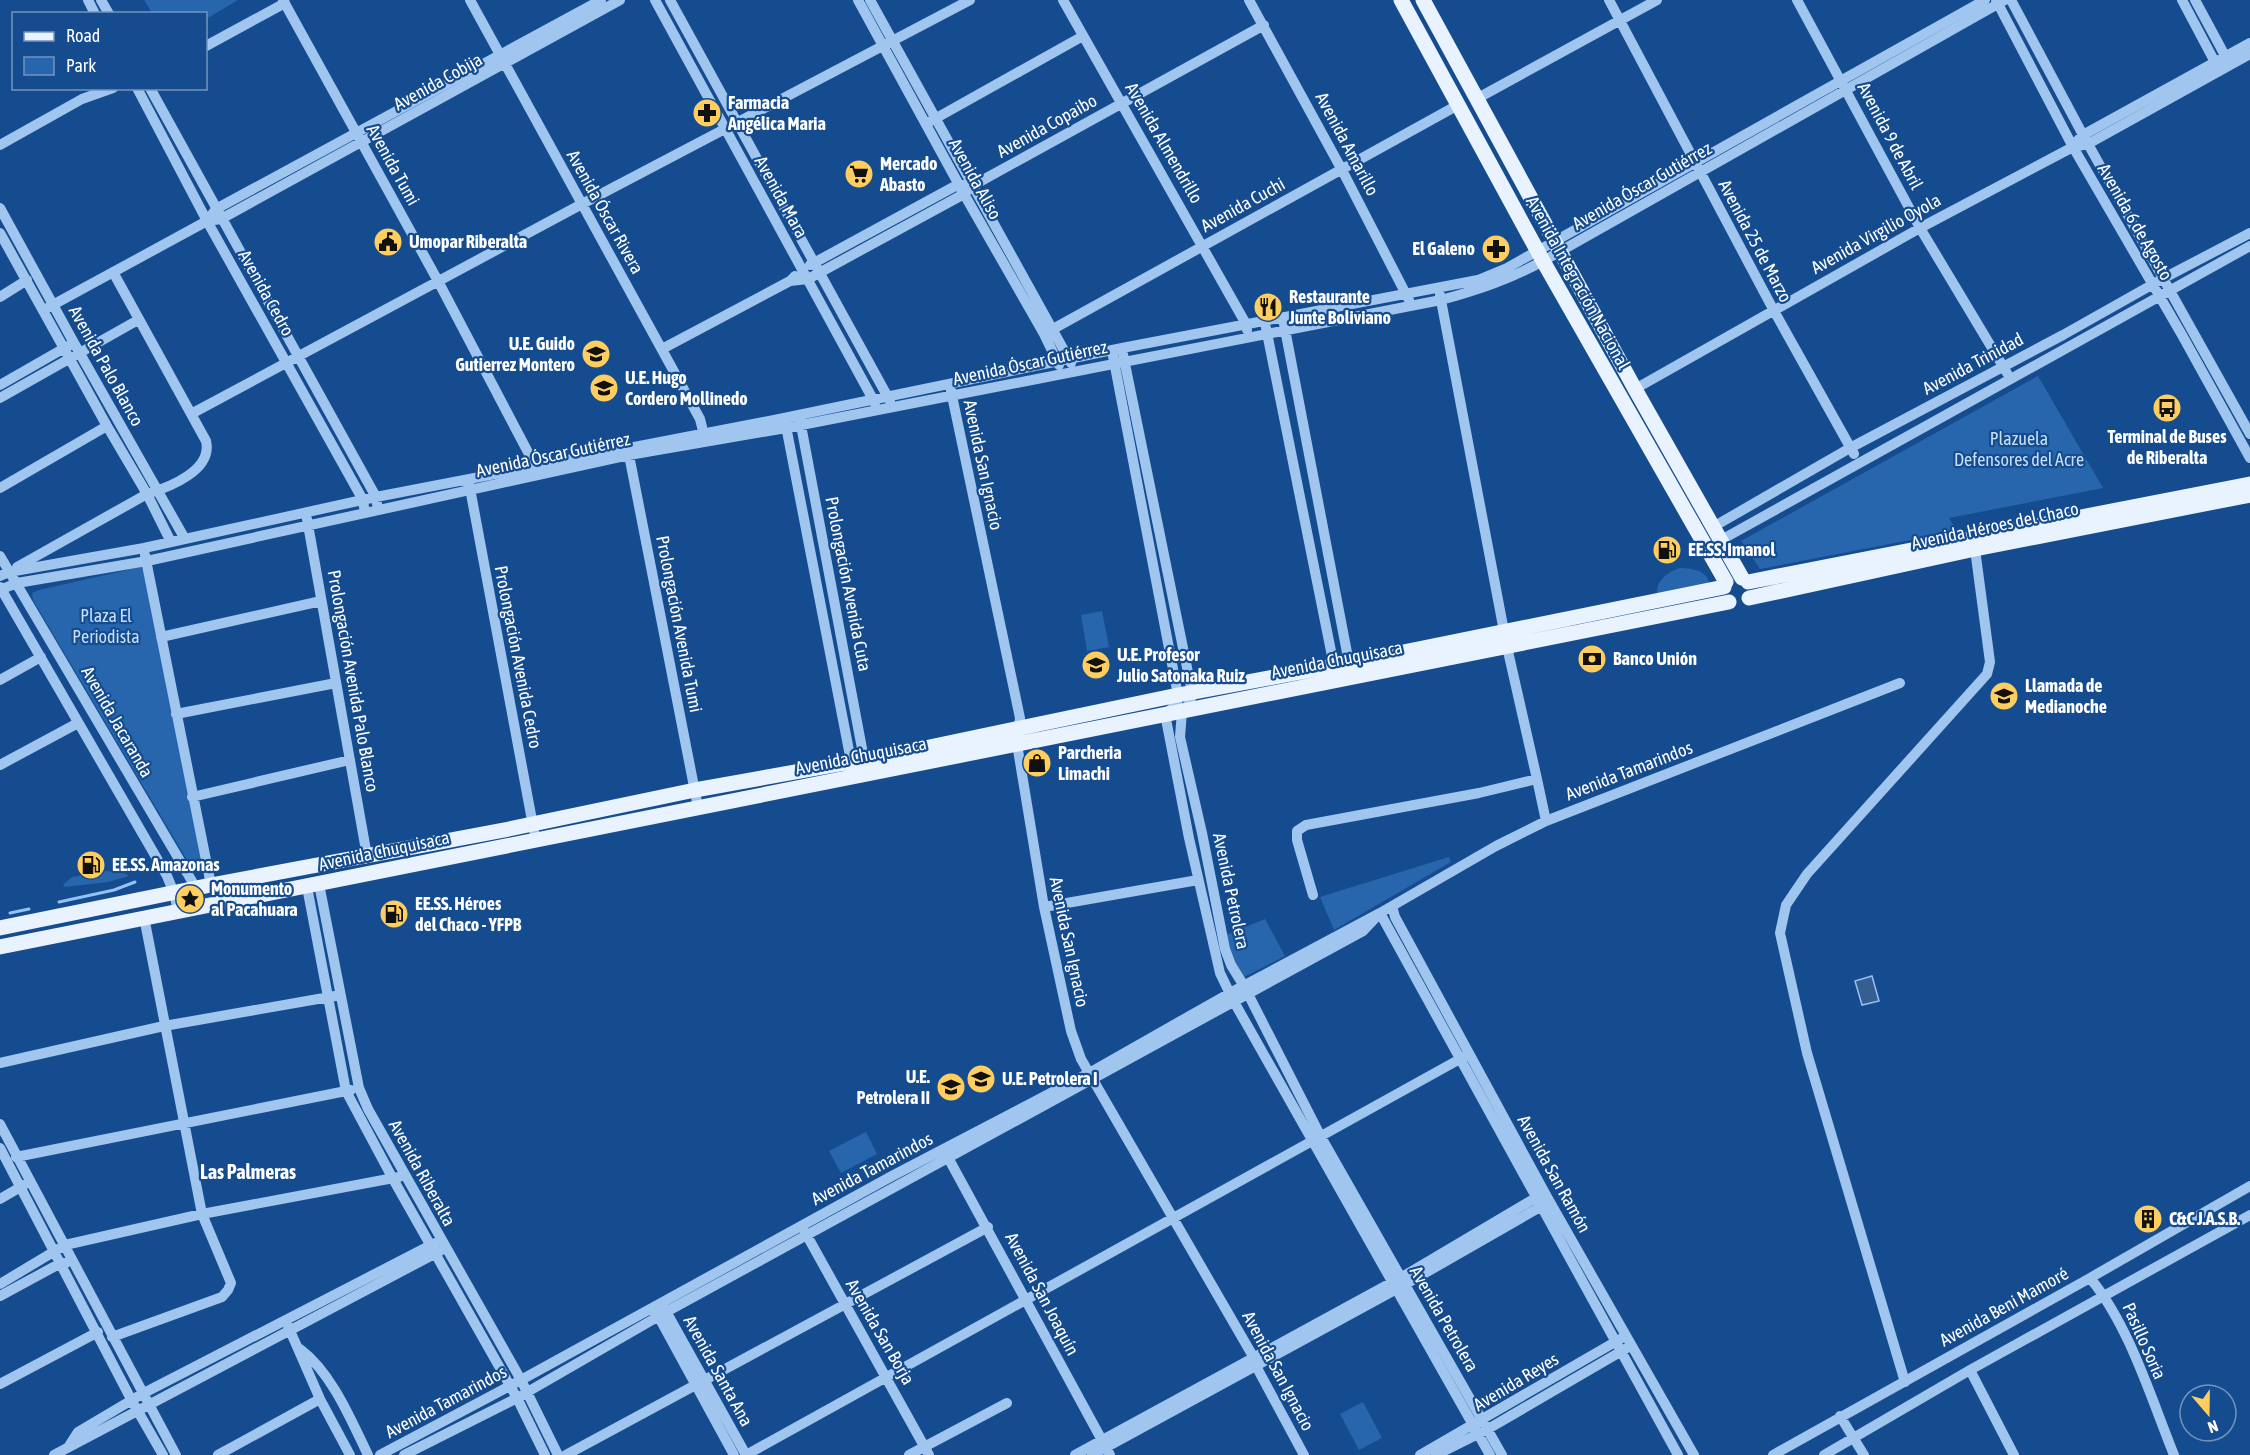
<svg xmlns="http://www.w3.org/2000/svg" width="2250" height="1455" font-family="'Asap Condensed',sans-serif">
<rect width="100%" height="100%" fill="#154c8f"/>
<path fill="#2766ad" d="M144,0H238L206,19V14L152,13Z
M2038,376L2103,488L1949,518L1957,531L1760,569L1741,541Z
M141,567L145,571L201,858L195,861L187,860L33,600L32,593L39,590Z
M1680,568C1692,569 1705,569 1709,582L1705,585L1657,595C1656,580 1668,572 1680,568Z
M1102,611L1109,647L1087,651L1081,615Z
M1449,857L1451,862L1334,930L1320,897Z
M105,871L125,873L129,876L108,882L65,887L63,885L72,877Z
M1265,919L1285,956L1244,977L1234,962L1226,935Z
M866,1132L877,1154L841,1173L829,1151Z
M1363,1402L1382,1438L1359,1450L1340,1414Z"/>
<path fill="#365f8f" stroke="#92c1f3" stroke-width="1.5" d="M1872,976L1879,1001L1862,1005L1855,981Z"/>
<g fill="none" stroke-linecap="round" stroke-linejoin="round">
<path stroke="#92c1f3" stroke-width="3" d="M59,902L114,890L135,882
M10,913L29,909"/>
<path stroke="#a0c6f0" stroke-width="10" d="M88,0L95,14
M101,0L109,14
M283,0L438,281L530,456L534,472
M470,0L700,419L705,439
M601,0L216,209L207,221L221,219L620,0
M655,0L875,403
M670,0L890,401
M858,0L964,194L1044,334L1059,365
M870,0L1071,363
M1063,0L1246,324L1247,330
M1249,0L1342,170L1409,300
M1609,0L1773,309L1854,454
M1797,0L1920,228L2007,373
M1996,0L2073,147L2182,335L2250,458
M2011,0L2083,135L2250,434
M2182,0L2217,66
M2195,0L2229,63
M206,46L285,3
M137,88L207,221L363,500L364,507
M150,88L376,497L377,504
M1478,98L1657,0
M931,121L1083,36
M2078,140L2083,135L2250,43
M0,145L82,99L113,88
M0,208L74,343L185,539
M0,233L107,426L147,494L171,542
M810,265L959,184L963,185
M790,281L808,279L964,194L972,186L1264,25
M0,297L27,280
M49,307L207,221
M1284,324L1349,663
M1266,328L1334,666
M1044,334L1458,105
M662,349L790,281L795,276
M1123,354L1192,692L1190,703L1182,711L1180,737L1202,833L1225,949L1231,965L1244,986L1321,1137L1502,1455
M1113,356L1178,695L1177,704L1165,714L1189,838L1220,973L1233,1000L1490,1455
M0,385L68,346
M1635,389L1920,228L2073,147L2088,144L2250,54
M951,391L1020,718L1017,744L1044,907L1071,1031L1081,1059L1254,1358L1256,1366L1304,1455
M0,398L138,320
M191,414L582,204L970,0
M800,420L864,759
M785,421L851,761
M628,450L698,807
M469,483L534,831
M0,488L107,426
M307,519L367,856
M1713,527L1850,448L2063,335L2164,278L2250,233
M1721,540L2250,246
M145,555L211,885
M0,556L196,888L200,907
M17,567L147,494C170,487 213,470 206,441L113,272
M0,576L9,572L144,548L376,497L784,418L1122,348L1478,280L1507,268L1985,0
M0,587L167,876L174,893L178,911
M0,590L17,583L147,561L629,455L786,428L1441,300C1478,290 1508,280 1543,261L2005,0
M161,637L321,601
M0,680L41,657
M176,714L336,683
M0,765L78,723
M1537,779L1546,821
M192,797L350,760
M319,884L359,1088L368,1109L521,1380L558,1455
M307,887L346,1091L393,1179L517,1398L545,1455
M1313,895L1297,840V831L1306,825L1479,793L1537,779L1507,647L1440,295
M1392,906L1395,917L1547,1197L1694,1455
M1044,907L1198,880
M0,1063L164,1026L335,996
M0,1124L176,1455
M0,1148L132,1401L163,1455
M945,1152L1110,1455
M16,1157L351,1090
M0,1199L24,1185
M805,1232L929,1455
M2090,1278C2129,1325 2151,1398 2174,1455
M0,1284L65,1245L202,1214L399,1177
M0,1296L61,1263H66
M663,1306L746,1455
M655,1310L734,1455
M288,1326L320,1399L350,1455
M112,1337L222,1297L228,1290L231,1283L202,1214L144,917
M300,1349C332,1373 351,1420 368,1455
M1970,1370L2014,1455
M1905,1382L1807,1053L1780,933L1786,905L1807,874L1987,674L1990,662L1975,549
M0,1384L98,1332
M1840,1416L1864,1455
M69,1446L78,1432L142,1394L435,1243
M54,1455L440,1251
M218,1455L320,1399
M380,1455L521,1380L892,1176L1089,1073L1230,993L1380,913L1363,931L666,1312L517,1398L404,1455
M566,1455L988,1227
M746,1455L1469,1054
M909,1455L1007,1403
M1075,1455L1402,1277L1537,1197H1547L1542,1206L1406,1284L1092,1455
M1420,1455L1622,1338
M1436,1455L1488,1429L1627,1348
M1678,1455L1380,913L1496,846L1546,821L1900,683
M1773,1455L2090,1278L2250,1186
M1824,1455L1970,1370L2250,1215"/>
<path stroke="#e9f2ff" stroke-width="15" d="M1401,0L1543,261L1726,582
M1423,0L1635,389L1742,578
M1748,582L2250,484
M1749,598L1975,549L2250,495
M0,928L211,885L509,829L695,790L901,753L1178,695L1349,663L1724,587
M0,947L1729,602"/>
</g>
<defs>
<g id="pharmacy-disc" transform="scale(1.5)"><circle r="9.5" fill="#ffce5f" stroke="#154c8f"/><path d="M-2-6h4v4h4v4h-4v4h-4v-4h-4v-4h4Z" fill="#111"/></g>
<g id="supermarket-disc" transform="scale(1.5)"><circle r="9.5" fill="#ffce5f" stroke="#154c8f"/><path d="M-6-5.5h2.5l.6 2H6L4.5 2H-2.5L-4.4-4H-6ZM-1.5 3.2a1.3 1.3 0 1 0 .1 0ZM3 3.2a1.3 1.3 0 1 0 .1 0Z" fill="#111"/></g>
<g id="civic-disc" transform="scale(1.5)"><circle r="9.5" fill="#ffce5f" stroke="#154c8f"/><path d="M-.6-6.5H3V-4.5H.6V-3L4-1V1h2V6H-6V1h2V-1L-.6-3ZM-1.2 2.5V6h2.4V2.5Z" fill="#111"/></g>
<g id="restaurant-disc" transform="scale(1.5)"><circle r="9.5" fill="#ffce5f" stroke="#154c8f"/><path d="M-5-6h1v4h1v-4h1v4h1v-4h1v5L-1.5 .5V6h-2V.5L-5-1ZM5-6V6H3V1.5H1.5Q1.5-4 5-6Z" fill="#111"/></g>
<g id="school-disc" transform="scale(1.5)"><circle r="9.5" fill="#ffce5f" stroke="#154c8f"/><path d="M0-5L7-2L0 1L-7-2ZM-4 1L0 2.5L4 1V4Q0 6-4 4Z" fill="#111"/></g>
<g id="bus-disc" transform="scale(1.5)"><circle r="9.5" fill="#ffce5f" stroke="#154c8f"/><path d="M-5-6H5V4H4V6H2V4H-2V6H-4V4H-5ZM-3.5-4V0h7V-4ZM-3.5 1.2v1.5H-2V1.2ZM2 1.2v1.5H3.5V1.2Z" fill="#111"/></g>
<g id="fuel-disc" transform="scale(1.5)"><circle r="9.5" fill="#ffce5f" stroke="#154c8f"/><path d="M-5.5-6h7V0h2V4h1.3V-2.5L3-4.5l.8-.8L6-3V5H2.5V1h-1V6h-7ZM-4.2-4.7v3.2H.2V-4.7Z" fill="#111"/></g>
<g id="bank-disc" transform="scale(1.5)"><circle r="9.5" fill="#ffce5f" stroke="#154c8f"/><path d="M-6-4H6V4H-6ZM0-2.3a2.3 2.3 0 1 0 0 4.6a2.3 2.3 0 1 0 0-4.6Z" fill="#111"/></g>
<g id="university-disc" transform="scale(1.5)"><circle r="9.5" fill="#ffce5f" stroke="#154c8f"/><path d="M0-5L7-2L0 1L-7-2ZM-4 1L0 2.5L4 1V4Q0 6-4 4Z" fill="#111"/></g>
<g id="shop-disc" transform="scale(1.5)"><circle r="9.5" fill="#ffce5f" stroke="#154c8f"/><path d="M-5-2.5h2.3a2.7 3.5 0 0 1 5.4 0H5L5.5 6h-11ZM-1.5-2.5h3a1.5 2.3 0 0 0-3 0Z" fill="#111"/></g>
<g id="sight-disc" transform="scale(1.5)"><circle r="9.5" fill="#ffce5f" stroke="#154c8f"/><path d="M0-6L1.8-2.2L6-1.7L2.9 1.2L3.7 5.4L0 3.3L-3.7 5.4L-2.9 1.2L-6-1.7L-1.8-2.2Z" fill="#111"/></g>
<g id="building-disc" transform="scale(1.5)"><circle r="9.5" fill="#ffce5f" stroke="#154c8f"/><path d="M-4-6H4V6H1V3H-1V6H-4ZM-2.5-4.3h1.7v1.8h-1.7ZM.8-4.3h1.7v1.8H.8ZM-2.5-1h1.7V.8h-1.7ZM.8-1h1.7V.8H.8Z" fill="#111"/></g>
</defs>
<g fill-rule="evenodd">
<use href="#pharmacy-disc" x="707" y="113"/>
<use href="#supermarket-disc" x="859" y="174"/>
<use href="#civic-disc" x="388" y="242"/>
<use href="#pharmacy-disc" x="1496" y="249"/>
<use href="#restaurant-disc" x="1268" y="307"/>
<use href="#school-disc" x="596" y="354"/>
<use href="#school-disc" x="604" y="388"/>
<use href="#bus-disc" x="2167" y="408"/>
<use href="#fuel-disc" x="1667" y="550"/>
<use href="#bank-disc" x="1592" y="659"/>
<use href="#school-disc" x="1096" y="665"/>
<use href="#university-disc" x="2004" y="696"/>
<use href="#shop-disc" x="1037" y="763"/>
<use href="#fuel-disc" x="91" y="865"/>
<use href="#sight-disc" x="190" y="899"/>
<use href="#fuel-disc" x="394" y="914"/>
<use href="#school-disc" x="981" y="1079"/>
<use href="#school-disc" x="951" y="1087"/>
<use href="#building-disc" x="2148" y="1219"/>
</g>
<g text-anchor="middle" stroke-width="4.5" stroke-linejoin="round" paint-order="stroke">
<g font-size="18" fill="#fff" stroke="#154c8f">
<text transform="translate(438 82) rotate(-29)" y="6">Avenida Cobija</text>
<text transform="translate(1047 126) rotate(-29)" y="6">Avenida Copaibo</text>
<text transform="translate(1890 136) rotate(62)" y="6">Avenida 9 de Abril</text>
<text transform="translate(1164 143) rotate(60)" y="6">Avenida Almendrillo</text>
<text transform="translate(1347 144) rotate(62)" y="6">Avenida Amarillo</text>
<text transform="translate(393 165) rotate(61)" y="6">Avenida Tumi</text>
<text transform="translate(975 179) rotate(61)" y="6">Avenida Aliso</text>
<text transform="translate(1642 186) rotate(-30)" y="6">Avenida Óscar Gutiérrez</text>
<text transform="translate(781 197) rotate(61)" y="6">Avenida Mara</text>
<text transform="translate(1243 205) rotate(-29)" y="6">Avenida Cuchi</text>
<text transform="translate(605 212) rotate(61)" y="6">Avenida Óscar Rivera</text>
<text transform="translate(2135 222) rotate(60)" y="6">Avenida 6 de Agosto</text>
<text transform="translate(1876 234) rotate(-29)" y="6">Avenida Virgilio Oyola</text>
<text transform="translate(1755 241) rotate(62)" y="6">Avenida 25 de Marzo</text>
<text transform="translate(1578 283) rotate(61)" y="6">Avenida Integración Nacional</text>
<text transform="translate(266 293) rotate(61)" y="6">Avenida Cedro</text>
<text transform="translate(1030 363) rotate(-12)" y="6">Avenida Óscar Gutiérrez</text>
<text transform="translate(1973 364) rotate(-28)" y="6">Avenida Trinidad</text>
<text transform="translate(106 366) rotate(61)" y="6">Avenida Palo Blanco</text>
<text transform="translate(553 455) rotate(-12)" y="6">Avenida Óscar Gutiérrez</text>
<text transform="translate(983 465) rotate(78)" y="6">Avenida San Ignacio</text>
<text transform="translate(1995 526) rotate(-12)" y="6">Avenida Héroes del Chaco</text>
<text transform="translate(848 584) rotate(79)" y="6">Prolongación Avenida Cuta</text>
<text transform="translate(679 624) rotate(79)" y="6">Prolongación Avenida Tumi</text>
<text transform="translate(518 657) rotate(79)" y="6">Prolongación Avenida Cedro</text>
<text transform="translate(1337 660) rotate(-11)" y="6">Avenida Chuquisaca</text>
<text transform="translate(353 681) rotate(80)" y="6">Prolongación Avenida Palo Blanco</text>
<text transform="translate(117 722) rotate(60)" y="6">Avenida Jacaranda</text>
<text transform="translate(861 756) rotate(-11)" y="6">Avenida Chuquisaca</text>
<text transform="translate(1629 771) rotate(-21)" y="6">Avenida Tamarindos</text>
<text transform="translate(384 851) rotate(-12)" y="6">Avenida Chuquisaca</text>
<text transform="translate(1231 891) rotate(78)" y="6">Avenida Petrolera</text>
<text transform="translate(1069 942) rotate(78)" y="6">Avenida San Ignacio</text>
<text transform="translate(872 1169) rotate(-28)" y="6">Avenida Tamarindos</text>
<text transform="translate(422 1173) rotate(61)" y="6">Avenida Riberalta</text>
<text transform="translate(1554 1174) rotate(61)" y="6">Avenida San Ramón</text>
<text transform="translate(1042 1294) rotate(62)" y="6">Avenida San Joaquín</text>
<text transform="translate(2004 1307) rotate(-29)" y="6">Avenida Beni Mamoré</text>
<text transform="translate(1444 1319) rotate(60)" y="6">Avenida Petrolera</text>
<text transform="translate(880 1332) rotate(60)" y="6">Avenida San Borja</text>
<text transform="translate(2144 1341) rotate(66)" y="6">Pasillo Soria</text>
<text transform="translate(718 1371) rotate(61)" y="6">Avenida Santa Ana</text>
<text transform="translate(1278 1371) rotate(62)" y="6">Avenida San Ignacio</text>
<text transform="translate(1516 1382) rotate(-31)" y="6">Avenida Reyes</text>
<text transform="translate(446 1402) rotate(-28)" y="6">Avenida Tamarindos</text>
</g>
<g font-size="18" font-weight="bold" fill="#fff" stroke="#154c8f" text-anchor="start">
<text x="728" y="109">Farmacia<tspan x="728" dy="21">Angélica Maria</tspan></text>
<text x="880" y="170">Mercado<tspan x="880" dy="21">Abasto</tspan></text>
<text x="409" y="248">Umopar Riberalta</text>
<text x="1475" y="255" text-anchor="end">El Galeno</text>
<text x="1289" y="303">Restaurante<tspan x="1289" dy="21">Junte Boliviano</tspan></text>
<text x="575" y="350" text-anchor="end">U.E. Guido<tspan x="575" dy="21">Gutierrez Montero</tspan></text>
<text x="625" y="384">U.E. Hugo<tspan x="625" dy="21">Cordero Mollinedo</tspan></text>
<text x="2167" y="443" text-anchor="middle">Terminal de Buses<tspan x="2167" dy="21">de Riberalta</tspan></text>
<text x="1688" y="556">EE.SS. Imanol</text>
<text x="1117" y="661">U.E. Profesor<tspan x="1117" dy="21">Julio Satonaka Ruiz</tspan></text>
<text x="1613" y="665">Banco Unión</text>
<text x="2025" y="692">Llamada de<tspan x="2025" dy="21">Medianoche</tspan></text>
<text x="1058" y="759">Parcheria<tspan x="1058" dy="21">Limachi</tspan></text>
<text x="112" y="871">EE.SS. Amazonas</text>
<text x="211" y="895">Monumento<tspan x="211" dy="21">al Pacahuara</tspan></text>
<text x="415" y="910">EE.SS. Héroes<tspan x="415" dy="21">del Chaco - YFPB</tspan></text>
<text x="930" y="1083" text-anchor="end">U.E.<tspan x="930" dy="21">Petrolera II</tspan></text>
<text x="1002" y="1085">U.E. Petrolera I</text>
<text x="2169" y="1225">C&amp;C J.A.S.B.</text>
</g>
<g font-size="18" fill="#c7dffc" stroke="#154c8f">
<text x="2019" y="445">Plazuela<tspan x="2019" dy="21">Defensores del Acre</tspan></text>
<text x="106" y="622">Plaza El<tspan x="106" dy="21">Periodista</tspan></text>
</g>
<g font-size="20" font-weight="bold" fill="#fff" stroke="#154c8f">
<text x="248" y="1179">Las Palmeras</text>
</g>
</g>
<rect x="12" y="12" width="195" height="78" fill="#154c8f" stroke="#7394bc" stroke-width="1.5"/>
<rect x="24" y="32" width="30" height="9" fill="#e9f2ff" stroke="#7394bc" stroke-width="1.5"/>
<text x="66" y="42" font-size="18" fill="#ffffff">Road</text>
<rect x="24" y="57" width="30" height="18" fill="#2766ad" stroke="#7394bc" stroke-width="1.5"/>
<text x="66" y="72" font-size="18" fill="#ffffff">Park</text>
<g transform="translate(2208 1413) rotate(160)"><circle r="28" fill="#154c8f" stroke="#7394bc" stroke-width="1.5"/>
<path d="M0-4.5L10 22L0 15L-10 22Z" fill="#ffce5f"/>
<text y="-9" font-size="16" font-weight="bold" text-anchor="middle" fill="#ffffff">N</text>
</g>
</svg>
